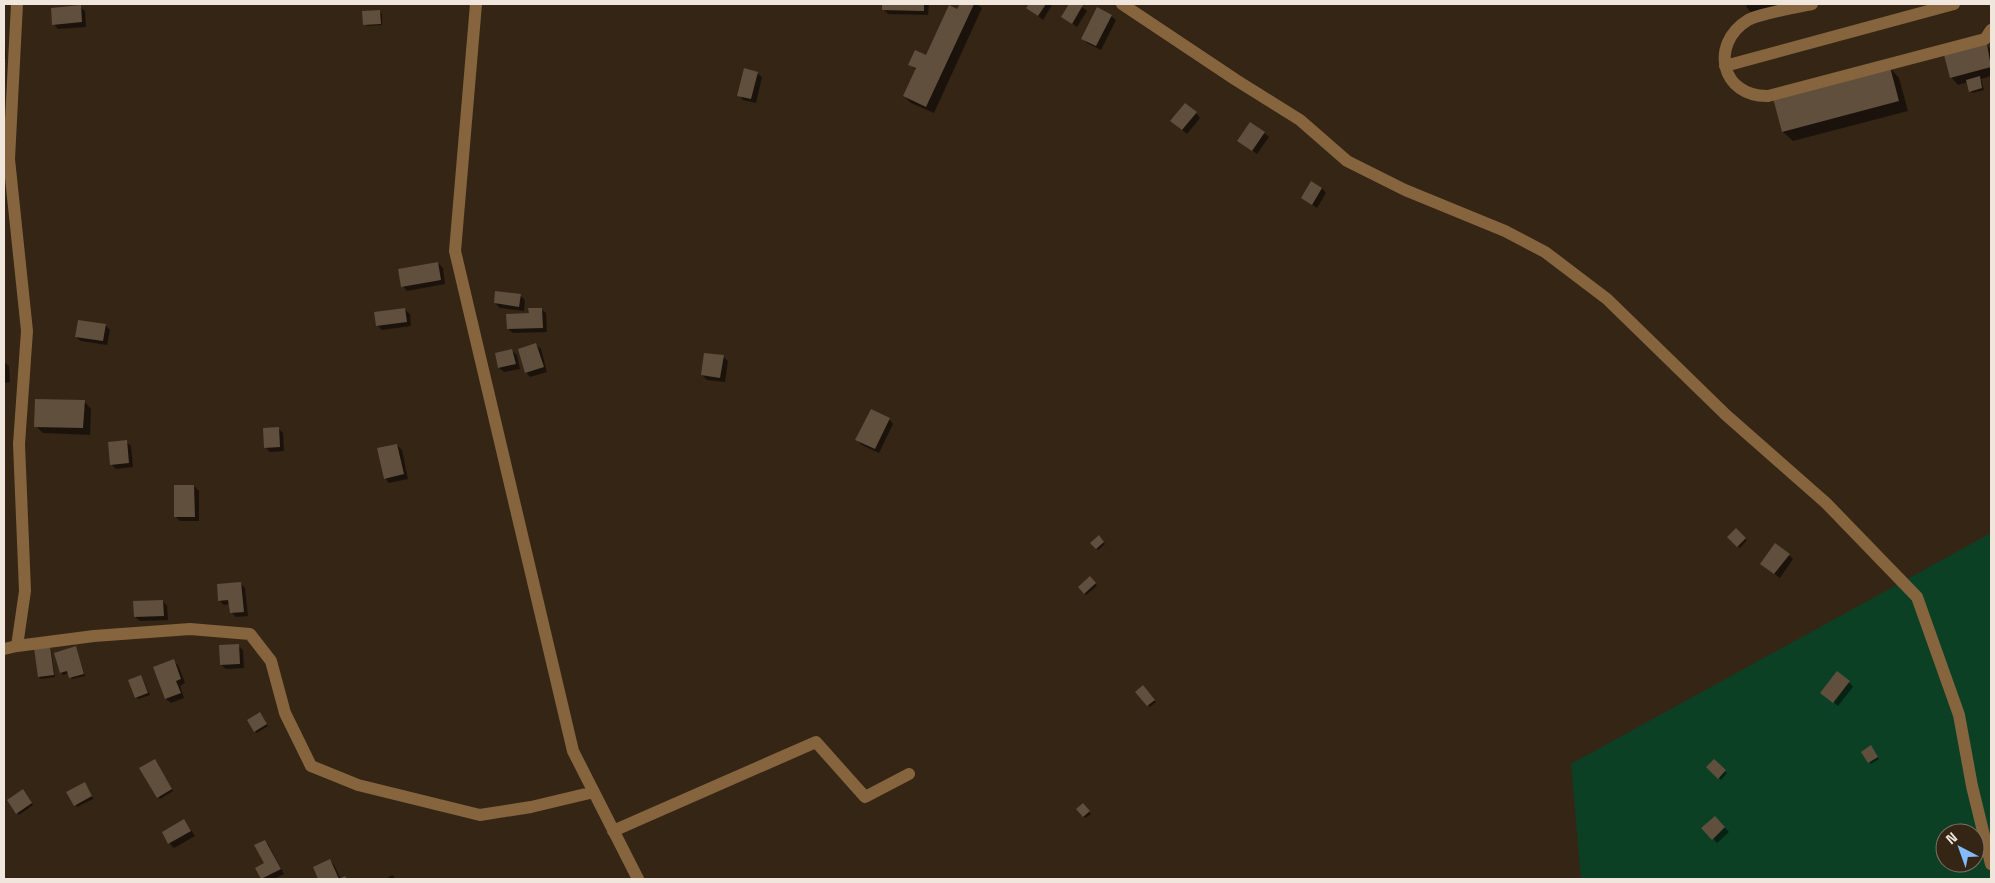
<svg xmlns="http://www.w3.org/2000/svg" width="1995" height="883" font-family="'Space Grotesk',sans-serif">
<rect width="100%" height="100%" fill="#342515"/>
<path fill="#0c4025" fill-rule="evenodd" d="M1991,533V879H1581L1571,764ZM1945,833H1975V863H1945Z"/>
<path fill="#0007" d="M883,4H929L928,15L888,14L883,9Z
M961,4H977L982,8L934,113L911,103L904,96L916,70L910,64L926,57Z
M1031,4H1051L1052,5L1043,20L1028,8Z
M1071,4H1079L1087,11L1077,27L1063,17Z
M1746,4H1813L1757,18L1747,8Z
M80,7L85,11L86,27L58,29L54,24Z
M380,12L382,14V25L367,26L365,24Z
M1111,16L1116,20L1101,50L1087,43L1083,38Z
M4,41L5,43L6,59H4Z
M1987,45L1991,50V76L1981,79L1984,90L1972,93L1968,82L1958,85L1951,77Z
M1890,68L1899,78L1908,111L1793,141L1783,132Z
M757,73L762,77L756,103L743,100L739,95Z
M1196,113L1200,118L1187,134L1176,125Z
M1264,133L1269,137L1257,154L1239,141Z
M1322,188L1326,193L1317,208L1303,198Z
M438,263L443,268L445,284L407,291L403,286Z
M520,295L525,300L524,311L500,308L495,303Z
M541,309L546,313L547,332L513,333L508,329L530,314Z
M405,310L410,314L411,326L382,330L377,325Z
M105,325L110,330L107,345L81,341L76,337Z
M536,345L541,349L547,372L530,377L526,372Z
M512,351L517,355L520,369L504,372L499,368L496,354Z
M723,357L728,361L725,382L707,380L702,375Z
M4,362L9,366L10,382L4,383Z
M84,401L91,409L90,435L43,433L36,426Z
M889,419L893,424L879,453L862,445L857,440Z
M278,428L283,433L284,451L270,452L265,447Z
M126,442L131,446L133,467L116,469L111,464Z
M397,445L402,450L408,479L389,483L385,478Z
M194,486L199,491V521H180L175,516Z
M1736,530L1747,540L1740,548L1729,537Z
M1099,537L1105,544L1098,550L1092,543Z
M1789,555L1793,559L1780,578L1767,568Z
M1090,578L1097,586L1086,595L1080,587Z
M240,583L245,588L248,616L236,617L231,612L230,604L224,605L219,600Z
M163,601L167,606L168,620L140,621L135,617Z
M238,646L243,650L244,668L226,669L221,665Z
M49,647L51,649L55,677L41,679L39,677Z
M76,647L85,676L72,679L69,673L63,675L61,673Z
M173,661L178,665L185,683L180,686L184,698L171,703L166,699L154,668Z
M141,676L150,695L138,699L136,697Z
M1849,682L1853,687L1838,706L1827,697Z
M1143,687L1156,702L1150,707L1137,692Z
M262,716L268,726L257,733L255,731Z
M1872,749L1879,759L1871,764L1862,752Z
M1714,761L1727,773L1721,780L1708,767Z
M157,763L173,791L160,799L158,797Z
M87,786L93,799L77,807L68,792Z
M25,793L33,805L19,815L17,813Z
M1083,805L1091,814L1085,818L1077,809Z
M1715,817L1729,832L1717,843L1703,828Z
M184,820L195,836L174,848L169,843Z
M265,841L269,846L284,874L274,879H263L256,868L265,863Z
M330,861L334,865L341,879L345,877L347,879H320L314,868Z
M392,875L396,879H386Z"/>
<path fill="#604f3d" d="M882,4H924V11L882,10Z
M960,4H974L926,107L903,96L916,68L908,65L915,50L926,55L949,5L957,9Z
M1029,4H1046L1038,16L1026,8Z
M1069,4L1083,5L1072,24L1061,17Z
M81,5L82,22L52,25L51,8Z
M1097,7L1112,15L1096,46L1081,39Z
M380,10L381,24L363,25L362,11Z
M1987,44L1991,67L1950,78L1944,55Z
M1890,67L1899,101L1782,132L1773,98Z
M744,68L758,72L751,99L737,96Z
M1980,76L1982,88L1969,92L1966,80Z
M1185,103L1197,112L1182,130L1170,121Z
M1250,122L1265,132L1252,151L1237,141Z
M1311,181L1322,188L1312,205L1301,198Z
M438,262L441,280L401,287L398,269Z
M495,291L521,294L519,307L494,303Z
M405,308L407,322L376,326L374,312Z
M528,308H542L543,328L507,329L506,314L529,313Z
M78,320L106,324L103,341L75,337Z
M536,343L544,367L525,373L518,349Z
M512,349L516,364L498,368L495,353Z
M704,353L724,355L720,378L701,375Z
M35,399L85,400L83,428L34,427Z
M871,409L890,418L875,449L855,440Z
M279,427L280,447L264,448L263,428Z
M127,440L129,463L110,465L108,442Z
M397,444L404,474L384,479L377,448Z
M174,485H194L195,517H174Z
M1736,528L1746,538L1737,547L1727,537Z
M1099,535L1104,542L1096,549L1090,543Z
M1775,543L1790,554L1774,574L1760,564Z
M1090,576L1096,583L1084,594L1078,587Z
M241,582L244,612L230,613L228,600L218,601L217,584Z
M163,600L164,616L134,617L133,601Z
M239,644L240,664L220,665L219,645Z
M50,646L54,675L38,677L34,648Z
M76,646L84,674L69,678L67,671L60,673L54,653Z
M174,659L181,679L176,681L181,693L165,699L153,667Z
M1837,671L1850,681L1833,703L1820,693Z
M141,675L148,693L135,698L128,680Z
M1143,685L1155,700L1147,706L1135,692Z
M260,712L267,724L254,732L247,720Z
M1871,745L1878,757L1868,763L1861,752Z
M155,759L172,789L157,798L139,768Z
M1714,759L1726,770L1718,779L1706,767Z
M85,782L92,796L74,806L66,792Z
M23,789L32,803L16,814L7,800Z
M1083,803L1090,811L1083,817L1076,809Z
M1715,816L1725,827L1712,840L1701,828Z
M184,819L191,831L168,844L162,832Z
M265,840L281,869L261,879L255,868L264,863L254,845Z
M330,859L339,879L345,876L347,879H318L313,867Z"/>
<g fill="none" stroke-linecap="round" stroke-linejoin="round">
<path stroke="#86643d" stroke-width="12" d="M476,4L455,251L573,751L638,879
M1122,4L1236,80L1300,120L1347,161L1405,190L1505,231L1545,252L1607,299L1726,415L1826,503L1917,597L1959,715L1972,786L1991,864
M1812,4C1797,7 1759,14 1748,20C1709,44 1721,97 1768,96L1985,39L1991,30
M1725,66L1954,4
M17,646L25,591L19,444L27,331L9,159L17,4
M4,649L17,646L94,636L190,629L250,634L271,661L285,713L311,766L358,785L480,815L531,807L594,792
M613,831L816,742L865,797L909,774"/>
</g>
<rect width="1995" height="883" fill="none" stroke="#f1e6dc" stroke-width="10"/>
<g transform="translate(1960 848) rotate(319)"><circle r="24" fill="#342515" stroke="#807265"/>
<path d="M0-4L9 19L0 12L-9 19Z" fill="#84bbfb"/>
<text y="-8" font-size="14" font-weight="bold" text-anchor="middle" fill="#f1e6dc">N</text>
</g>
</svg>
